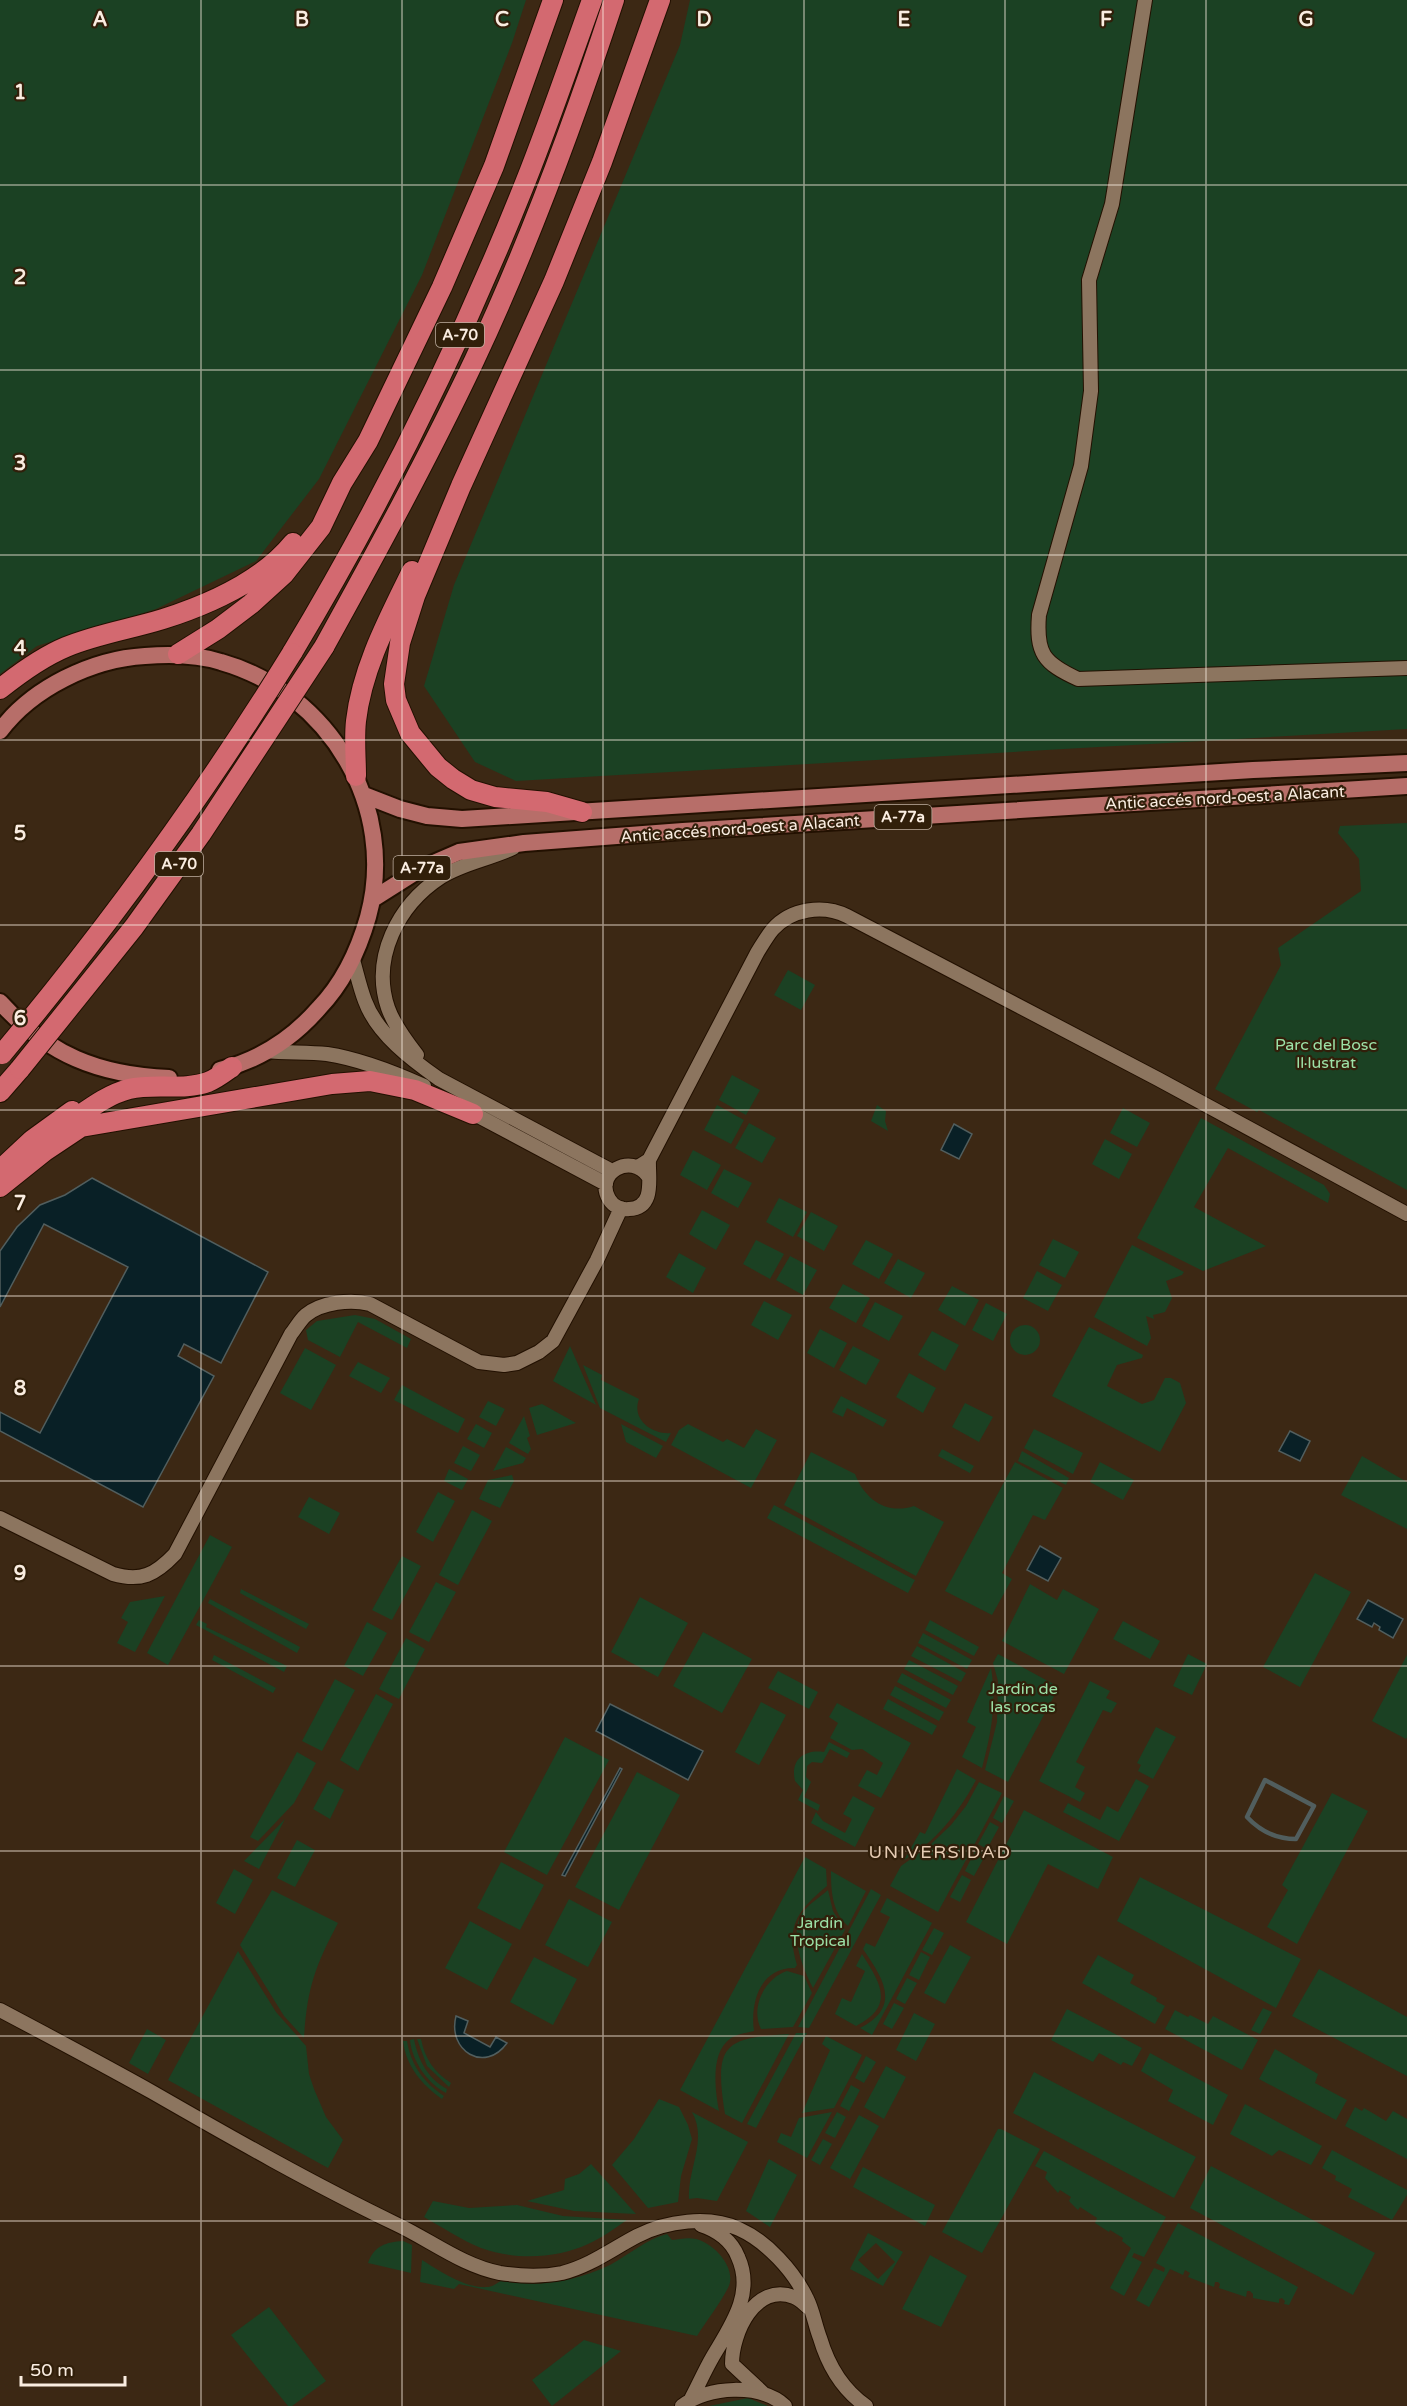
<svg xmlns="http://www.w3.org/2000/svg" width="1407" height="2406" font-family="'Varela Round',sans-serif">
<rect width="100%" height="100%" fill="#3c2814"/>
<path fill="#1b4123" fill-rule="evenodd" d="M0,0H526L512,43L422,275L319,479L256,561L156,609L37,646L0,674Z
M690,0H1407V729L516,781L475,762L424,686L454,585L680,45Z
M1407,823V1190L1259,1110L1257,1112L1215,1089L1281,965L1278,948L1361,891L1359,859L1338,833L1340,826Z
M788,970L815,985L801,1010L774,995Z
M732,1075L760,1090L746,1115L719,1100Z
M717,1105L744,1120L731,1144L704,1130Z
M877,1105L886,1111L885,1121L888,1131L871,1121Z
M1123,1108L1150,1123L1137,1147L1110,1133Z
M1201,1118L1324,1185L1330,1194L1328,1203L1228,1148L1194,1207L1266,1246L1203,1271L1137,1238Z
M749,1123L776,1138L762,1163L735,1148Z
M1105,1139L1132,1154L1119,1179L1092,1164Z
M693,1150L721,1165L707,1190L680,1175Z
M724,1169L752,1183L738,1208L711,1193Z
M779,1198L807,1212L793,1237L766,1222Z
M702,1210L730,1225L716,1250L689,1234Z
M811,1212L838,1226L824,1251L797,1236Z
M1053,1239L1079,1252L1065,1278L1039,1265Z
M756,1240L784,1254L770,1279L743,1264Z
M866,1240L893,1254L879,1279L852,1264Z
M1132,1245L1184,1272L1182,1275L1166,1281L1172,1298L1165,1312L1153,1315L1154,1319L1146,1316L1151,1338L1147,1346L1094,1317Z
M679,1253L706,1268L693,1293L666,1277Z
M790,1256L817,1270L803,1295L776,1280Z
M898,1259L925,1273L911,1298L884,1283Z
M1037,1271L1062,1285L1048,1311L1023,1298Z
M843,1284L870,1298L856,1323L829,1308Z
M952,1286L979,1300L965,1326L938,1310Z
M764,1301L792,1315L778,1340L751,1325Z
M875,1302L903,1316L889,1341L862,1326Z
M986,1303L1007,1314L993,1341L972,1330Z
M355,1315L375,1319L411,1339L407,1348L358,1322L340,1357L308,1340L306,1330L317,1321Z
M1010 1340a15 15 0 1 1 30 0a15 15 0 1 1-30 0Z
M1089,1327L1143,1355L1142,1358L1117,1365L1107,1386L1142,1404L1154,1400L1165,1378H1171L1180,1383L1186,1403L1160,1452L1052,1396Z
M820,1329L847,1343L834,1368L807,1353Z
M932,1331L959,1345L945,1371L918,1355Z
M570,1346L596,1405L553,1381Z
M853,1346L880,1360L866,1385L839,1370Z
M305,1348L336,1365L311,1410L280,1393Z
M358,1362L390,1378L381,1393L349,1376Z
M583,1365L602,1375L601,1380L639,1399C631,1420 653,1435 671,1433L666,1442L600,1408Z
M909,1373L936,1388L923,1413L896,1397Z
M402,1385L465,1419L458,1433L394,1400Z
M841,1396L887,1420L883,1427L847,1408L843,1417L832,1412Z
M488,1401L505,1409L496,1426L479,1417Z
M965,1403L993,1417L979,1442L952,1427Z
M542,1404L576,1423L537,1435L529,1408Z
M524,1416L530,1436L527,1438L531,1449L528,1454L509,1443Z
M476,1424L492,1433L484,1448L467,1439Z
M621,1424L663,1446L656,1458L626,1442Z
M688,1424L723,1442L727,1439L744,1448L756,1429L777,1440L751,1488L671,1445L679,1430Z
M1034,1429L1083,1453L1073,1474L1024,1448Z
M463,1446L480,1455L471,1471L454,1463Z
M506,1447L526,1458L523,1463L493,1471Z
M942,1449L974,1466L970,1473L938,1456Z
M1022,1451L1069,1478L1066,1485L1018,1461Z
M811,1452L855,1474C865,1500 887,1515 914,1506L944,1522L916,1576L784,1505Z
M1362,1456L1407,1482V1529L1341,1495Z
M1015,1462L1063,1488L1045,1520L1033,1515L1002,1573L1012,1579L992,1615L945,1591Z
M1100,1462L1134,1480L1123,1500L1090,1482Z
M449,1469L468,1479L462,1490L444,1481Z
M512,1475L514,1481L500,1508L479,1499L488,1480Z
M438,1492L455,1501L433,1542L416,1532Z
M309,1497L340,1513L329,1534L298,1517Z
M774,1505L915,1580L908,1593L767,1518Z
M472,1510L492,1521L458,1585L439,1575Z
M210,1535L232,1547L168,1665L147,1653Z
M402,1556L421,1566L392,1620L372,1610Z
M1315,1573L1351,1592L1300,1687L1263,1667Z
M436,1582L456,1592L429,1642L409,1632Z
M1030,1584L1057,1600L1063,1589L1099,1609L1064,1674L1002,1641Z
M241,1589L309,1624L306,1629L240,1593Z
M165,1596L135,1652L117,1643L128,1622L121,1618L130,1602Z
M640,1597L688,1623L658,1677L611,1652Z
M210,1599L300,1647L297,1653L208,1603Z
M199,1620L207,1624L206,1627L287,1666L284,1672L196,1625Z
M930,1620L979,1647L974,1656L925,1630Z
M1123,1621L1160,1641L1150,1659L1113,1639Z
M367,1622L387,1633L363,1676L344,1666Z
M703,1632L752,1659L722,1713L673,1686Z
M923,1633L972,1660L967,1669L918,1643Z
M406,1638L425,1649L399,1699L379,1689Z
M917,1646L966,1673L961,1682L911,1656Z
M998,1654L1059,1687L1008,1782L985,1770L997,1722L998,1681L993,1663Z
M1188,1654L1207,1664L1192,1695L1173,1686Z
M214,1655L276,1688L273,1693L212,1660Z
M1407,1655V1737L1406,1739L1372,1721Z
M909,1660L958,1686L953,1695L904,1669Z
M991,1668C997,1703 991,1734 982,1768L962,1757L976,1727L967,1722Z
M778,1671L818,1692L809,1709L768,1688Z
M902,1673L951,1700L946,1708L897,1682Z
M335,1679L355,1690L322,1751L302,1741Z
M1090,1681L1110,1691L1106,1698L1117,1703L1111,1713L1103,1710L1076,1762L1085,1767L1075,1787L1085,1793L1080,1802L1039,1781Z
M895,1686L944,1712L939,1721L890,1695Z
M376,1694L393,1704L358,1771L340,1760Z
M888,1699L937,1726L932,1735L883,1709Z
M761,1702L786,1715L759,1765L735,1752Z
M837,1703L911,1743L881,1798L858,1786L867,1770L877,1775L883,1763L862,1749L852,1750L830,1738L838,1723L829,1717Z
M1156,1727L1176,1737L1153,1779L1138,1771L1141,1765L1137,1763Z
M565,1737L609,1760L547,1875L504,1852Z
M829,1742L850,1753L847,1758L830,1749L822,1763L812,1762L807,1766L806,1777L811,1782L804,1797L820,1805L818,1811L798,1800L803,1790L795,1781C790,1760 804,1749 824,1752Z
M297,1752L316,1763L294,1803L258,1841L250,1837Z
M957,1769L976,1780C959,1812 936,1842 904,1860L920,1832L925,1834Z
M637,1772L680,1795L619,1910L575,1887Z
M1136,1779L1149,1786L1119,1841L1063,1812L1068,1803L1100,1820L1107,1806L1118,1812Z
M328,1781L344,1790L330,1819L313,1809Z
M979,1782L1002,1793L938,1912L890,1886L901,1866L929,1846L951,1825L966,1806Z
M1332,1793L1368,1811L1297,1944L1267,1927L1288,1890L1282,1885Z
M853,1796L875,1808L855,1847L811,1823L816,1812L823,1821L845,1833L852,1819L843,1814Z
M1004,1796L1014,1801L1002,1823L993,1818Z
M1024,1810L1113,1857L1098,1889L1048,1864L1007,1944L966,1922Z
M285,1819L259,1869L244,1861Z
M990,1822L999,1827L987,1849L978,1844Z
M297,1840L315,1850L295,1887L277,1878Z
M976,1849L986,1854L974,1876L965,1871Z
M805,1857L826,1869L827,1886C798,1910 785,1926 797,1965L795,1968C760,1967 750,2003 754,2031C746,2033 737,2034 731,2038C710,2052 715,2090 719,2111L680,2090Z
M501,1862L544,1885L520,1930L477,1908Z
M234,1869L253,1880L235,1914L216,1903Z
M831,1871L866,1891L848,1926C832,1912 831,1891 831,1871Z
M962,1875L971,1880L960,1902L950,1897Z
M1140,1877L1301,1959L1276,2008L1117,1921Z
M871,1889L881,1895L809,2028L798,2027Z
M272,1890L338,1923C315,1966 307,1989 304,2038L284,2016L240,1945Z
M828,1890L833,1911L845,1930L813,1988C803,1969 788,1933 803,1912C809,1904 820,1897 828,1890Z
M887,1898L932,1923L872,2035L860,2028C903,2006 882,1977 863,1949L866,1943L875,1947L890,1917L880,1912Z
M569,1899L612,1922L588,1967L545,1945Z
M470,1921L512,1944L487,1990L445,1968Z
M934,1928L944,1933L932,1955L922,1950Z
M950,1945L971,1957L945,2004L924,1993Z
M238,1951L276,2012L306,2046L309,2074L314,2089L326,2117L343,2140L328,2168L168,2080Z
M921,1952L930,1957L919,1980L909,1975Z
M862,1954C880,1983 896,2005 856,2026L835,2014L842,1998L851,2002L865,1971L856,1966Z
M1098,1955L1134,1975L1130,1983L1157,1998L1156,2001L1165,2006L1155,2024L1082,1983Z
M534,1957L577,1979L553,2025L510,2002Z
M1319,1969L1407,2017V2076L1292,2016Z
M787,1971L804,1976L812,1993L793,2027L761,2029C750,2007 765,1978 787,1971Z
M907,1978L917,1983L905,2004L896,1999Z
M894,2003L904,2008L892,2029L883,2024Z
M1263,2008L1272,2012L1260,2034L1251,2030Z
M1067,2009L1142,2048L1132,2066L1123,2062L1121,2065L1099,2053L1093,2062L1051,2040Z
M1175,2010L1188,2017L1190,2015L1208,2024L1213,2016L1258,2040L1242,2070L1165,2029Z
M914,2013L935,2024L916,2061L896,2050Z
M147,2029L166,2040L148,2074L129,2063Z
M796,2033H807L756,2128L747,2124Z
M789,2034L742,2123L725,2114C714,2045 723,2038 789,2034Z
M826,2036L862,2055L834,2108L802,2113L830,2050L822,2044Z
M414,2039C418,2060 428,2079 447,2089L446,2093C427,2083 412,2061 410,2040Z
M417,2039H421C425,2059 434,2072 451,2083L449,2087L427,2066Z
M403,2041H407C411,2065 423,2082 444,2096L442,2099C422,2085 406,2066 403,2041Z
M1275,2049L1318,2074L1315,2083L1347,2100L1336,2120L1259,2079Z
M1150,2053L1228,2095L1213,2125L1168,2101L1173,2090L1141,2071Z
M866,2056L876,2062L864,2083L855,2078Z
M886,2066L906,2077L884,2119L864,2107Z
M1034,2072L1196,2157L1174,2198L1013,2113Z
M851,2085L860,2090L849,2111L840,2106Z
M659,2099L679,2107L688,2125L692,2139L681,2176L678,2202L648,2208L612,2165L634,2139Z
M1245,2104L1322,2146L1311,2165L1279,2150L1272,2156L1230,2134Z
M1355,2107L1362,2111L1364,2108L1386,2121L1393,2111L1407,2119V2159L1345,2126Z
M692,2112L748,2142L717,2201L697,2198L689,2199C687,2169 708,2141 692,2112Z
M832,2112L807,2158L777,2142L781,2133L791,2137L799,2118Z
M837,2112L846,2117L835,2138L825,2133Z
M859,2115L879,2126L850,2179L830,2168Z
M998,2129H1001L1040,2149L982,2253L942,2232Z
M823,2139L832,2144L820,2165L811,2160Z
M1332,2150L1407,2190V2195L1392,2220L1348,2197L1352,2189L1335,2180L1336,2176L1322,2168Z
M1044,2151L1166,2217L1144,2257L1134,2253L1132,2257L1142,2262L1124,2296L1110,2288L1131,2248L1122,2241L1123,2238L1110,2230L1109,2232L1095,2223L1097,2218L1080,2207L1078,2210L1069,2201L1071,2197L1060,2190L1058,2193L1045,2178L1047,2172L1035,2166Z
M769,2159L797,2175L770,2227L746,2211Z
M591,2164L636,2214L574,2211L527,2201L564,2190L565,2179L579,2174Z
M1211,2166L1375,2253L1353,2295L1190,2208Z
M863,2167L935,2205L925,2226L853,2187Z
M433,2201L469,2208L517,2205L563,2216L627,2220C615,2228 602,2238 588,2244C556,2259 514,2260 481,2248C461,2240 442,2227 424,2217Z
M1178,2223L1298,2287L1289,2305L1284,2304L1285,2301L1282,2298L1279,2299V2303L1253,2298V2294L1250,2291H1247L1246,2297L1219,2288L1220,2284L1218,2282H1215L1214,2287L1188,2277L1190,2273L1185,2270L1183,2275L1170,2269L1149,2307L1136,2300L1154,2268L1164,2272L1165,2268L1156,2263Z
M868,2233L903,2252L883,2286L850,2269ZM876,2243L895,2262L878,2279L858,2260Z
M667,2234L672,2240C680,2239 688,2237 696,2239C714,2243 738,2269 728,2288C719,2305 707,2320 697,2336L459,2284L454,2289L420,2282L422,2260C440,2271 466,2289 488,2287C492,2287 497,2283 501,2281C539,2287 575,2282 610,2265C630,2254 645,2240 667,2234Z
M403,2241L412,2245L411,2273L368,2263C374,2246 386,2242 403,2241Z
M930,2255L967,2276L941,2327L902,2309Z
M269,2307L326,2381L292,2406H288L231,2335Z
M584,2340L621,2351L552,2406L532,2380Z
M748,2398L768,2406H709Z"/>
<path fill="#092026" stroke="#515e5e" stroke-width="1.5" d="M954,1124L972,1134L959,1159L941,1150Z
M92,1178L268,1272L221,1363L184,1344L178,1356L214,1376L143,1507L0,1431V1412L40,1433L128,1267L44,1224L0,1307V1251L17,1227L40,1205L65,1195Z
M1290,1431L1310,1441L1300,1461L1279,1451Z
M1040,1546L1061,1558L1048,1581L1027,1570Z
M1368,1600L1403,1619L1393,1638L1379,1630L1380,1627L1374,1623L1372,1627L1357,1619Z
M610,1704L703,1751L688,1780L596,1731Z
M620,1768L622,1769L565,1876L562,1875Z
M456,2016L468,2021L464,2033L490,2047L496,2037L507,2043C485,2074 447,2051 456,2016Z"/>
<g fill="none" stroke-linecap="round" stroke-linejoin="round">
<path stroke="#515e5e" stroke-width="4.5" d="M1265,1780L1314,1806L1296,1839C1277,1839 1260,1831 1247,1817Z"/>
<g stroke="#221000" stroke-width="16">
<path id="minor" d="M1145,0L1112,204L1089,280L1091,391L1081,466L1039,615C1036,653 1043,663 1078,679L1407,668
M353,960C357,974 360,988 365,1001C377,1034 412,1060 439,1079L612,1171
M266,1051C286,1053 307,1052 327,1054C360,1059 393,1072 424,1086
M417,1055C406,1041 394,1025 388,1008C371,958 398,905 441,877C463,863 490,859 513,848
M467,1110L606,1184
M638,1167L649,1160L757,953C762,945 767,936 773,929C791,909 823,904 847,916L1158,1079L1407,1214
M648,1176C631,1152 594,1173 609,1199C613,1206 621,1210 629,1209C656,1208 648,1177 649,1160
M0,1518L113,1574C141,1582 155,1575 175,1554L291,1334C296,1328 300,1320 306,1315C322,1302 351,1299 370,1304L479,1362L504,1365L517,1363L539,1352L553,1341L597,1260L621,1208
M0,2010C51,2037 102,2064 152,2092C232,2138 313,2184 396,2224C430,2240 463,2266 500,2273C520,2276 542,2277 562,2273C590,2266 612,2249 637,2236C666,2221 709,2215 739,2229C766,2241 794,2271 807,2299C813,2311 815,2325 820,2338C828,2365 843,2390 866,2406
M763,2393L732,2364C732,2333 755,2282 794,2297C800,2299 805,2305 809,2308
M691,2399C698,2386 704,2372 712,2358C730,2327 755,2294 738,2257C732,2241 717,2230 701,2225
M682,2406C707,2386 761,2383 785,2406"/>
</g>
<g stroke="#221000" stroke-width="20">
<path id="major" d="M0,731C32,688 92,659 145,656C171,654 196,654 221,662C330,693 398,808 368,917C358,952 344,982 319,1008C293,1038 259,1060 220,1070
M364,795L400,809L427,816L462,819L1253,770L1407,763
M373,899L422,868L459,852L524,843L683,831L1407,786
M0,1002C48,1055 99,1075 169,1078"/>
</g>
<g stroke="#221000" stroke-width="22">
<path id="highway" d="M324,647C376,553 428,458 474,361C529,244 574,122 614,0
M292,653C382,503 460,346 525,183C549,123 570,61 592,0
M178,654L218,629L251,604L284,574L321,527L342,483L368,441L442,287L494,166L553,0
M0,689C20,673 42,657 66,647C97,634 131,629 163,619C210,604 262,581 293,543
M356,776C356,758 354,739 356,721C362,668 389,618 412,571
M582,812L547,802L495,797L471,790L453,779L438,767L410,733L396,700L394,684L400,643L415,596L461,486L554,281L602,162L660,0
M0,1092L20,1069
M64,1126C84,1113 105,1095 129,1089C155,1083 183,1091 208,1082C216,1079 225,1072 232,1067
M0,1170L32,1140L72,1111
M0,1187L45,1151L81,1127L332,1084L370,1081L415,1090L473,1114"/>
</g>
<use href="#minor" stroke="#8c755f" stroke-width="14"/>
<use href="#major" stroke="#b76e69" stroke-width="16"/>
<use href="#highway" stroke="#d36970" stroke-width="20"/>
<g stroke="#221000" stroke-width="22" stroke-linecap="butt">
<path id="highway-bridge" d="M2,1054C108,927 205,794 292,653
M20,1069L134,927L201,834L324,647"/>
</g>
<use href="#highway-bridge" stroke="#d36970" stroke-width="20"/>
</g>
<path fill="none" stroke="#faede1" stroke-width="1.5" stroke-opacity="0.55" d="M201,0V2406M402,0V2406M603,0V2406M804,0V2406M1005,0V2406M1206,0V2406M0,185H1407M0,370H1407M0,555H1407M0,740H1407M0,925H1407M0,1110H1407M0,1296H1407M0,1481H1407M0,1666H1407M0,1851H1407M0,2036H1407M0,2221H1407"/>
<g text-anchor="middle" stroke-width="4.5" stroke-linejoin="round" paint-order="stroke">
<g fill="#311f0a" stroke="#beafa0" stroke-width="1.5">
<rect x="436" y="323" width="48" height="24" rx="4.5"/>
<rect x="874.5" y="805" width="57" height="24" rx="4.5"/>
<rect x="155" y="852" width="48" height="24" rx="4.5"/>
<rect x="393.5" y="856" width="57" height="24" rx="4.5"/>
</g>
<g font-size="15" font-weight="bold" fill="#faede1">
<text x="460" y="340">A-70</text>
<text x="903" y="822">A-77a</text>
<text x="179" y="869">A-70</text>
<text x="422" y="873">A-77a</text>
</g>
<g font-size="16" fill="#faede1" stroke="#311f0a">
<text transform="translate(1225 797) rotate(-3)" y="6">Antic accés nord-oest a Alacant</text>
<text transform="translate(740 828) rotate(-4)" y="6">Antic accés nord-oest a Alacant</text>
</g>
<g font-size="16" fill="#9ce1a7" stroke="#311f0a">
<text x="1326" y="1050">Parc del Bosc<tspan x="1326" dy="18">Il·lustrat</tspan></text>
<text x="1023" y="1694">Jardín de<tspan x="1023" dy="18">las rocas</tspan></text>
<text x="820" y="1928">Jardín<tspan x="820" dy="18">Tropical</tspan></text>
</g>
<g font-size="18" letter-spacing="1.5" fill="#e5cbb3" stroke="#311f0a">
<text x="940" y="1858">UNIVERSIDAD</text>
</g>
</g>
<g font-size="20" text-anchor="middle" font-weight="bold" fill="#faede1" stroke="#311f0a" stroke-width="4.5" stroke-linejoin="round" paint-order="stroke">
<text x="100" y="26">A</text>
<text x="302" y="26">B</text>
<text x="502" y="26">C</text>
<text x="704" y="26">D</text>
<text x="904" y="26">E</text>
<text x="1106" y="26">F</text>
<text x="1306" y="26">G</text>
<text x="20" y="99">1</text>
<text x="20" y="284">2</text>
<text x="20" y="470">3</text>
<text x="20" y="655">4</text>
<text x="20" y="840">5</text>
<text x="20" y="1025">6</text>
<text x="20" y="1210">7</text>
<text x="20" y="1395">8</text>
<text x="20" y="1580">9</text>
</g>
<path d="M21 2376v9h104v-9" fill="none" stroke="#faede1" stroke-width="3"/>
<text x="30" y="2376" font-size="18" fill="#faede1" stroke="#311f0a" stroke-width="4.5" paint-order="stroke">50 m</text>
</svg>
